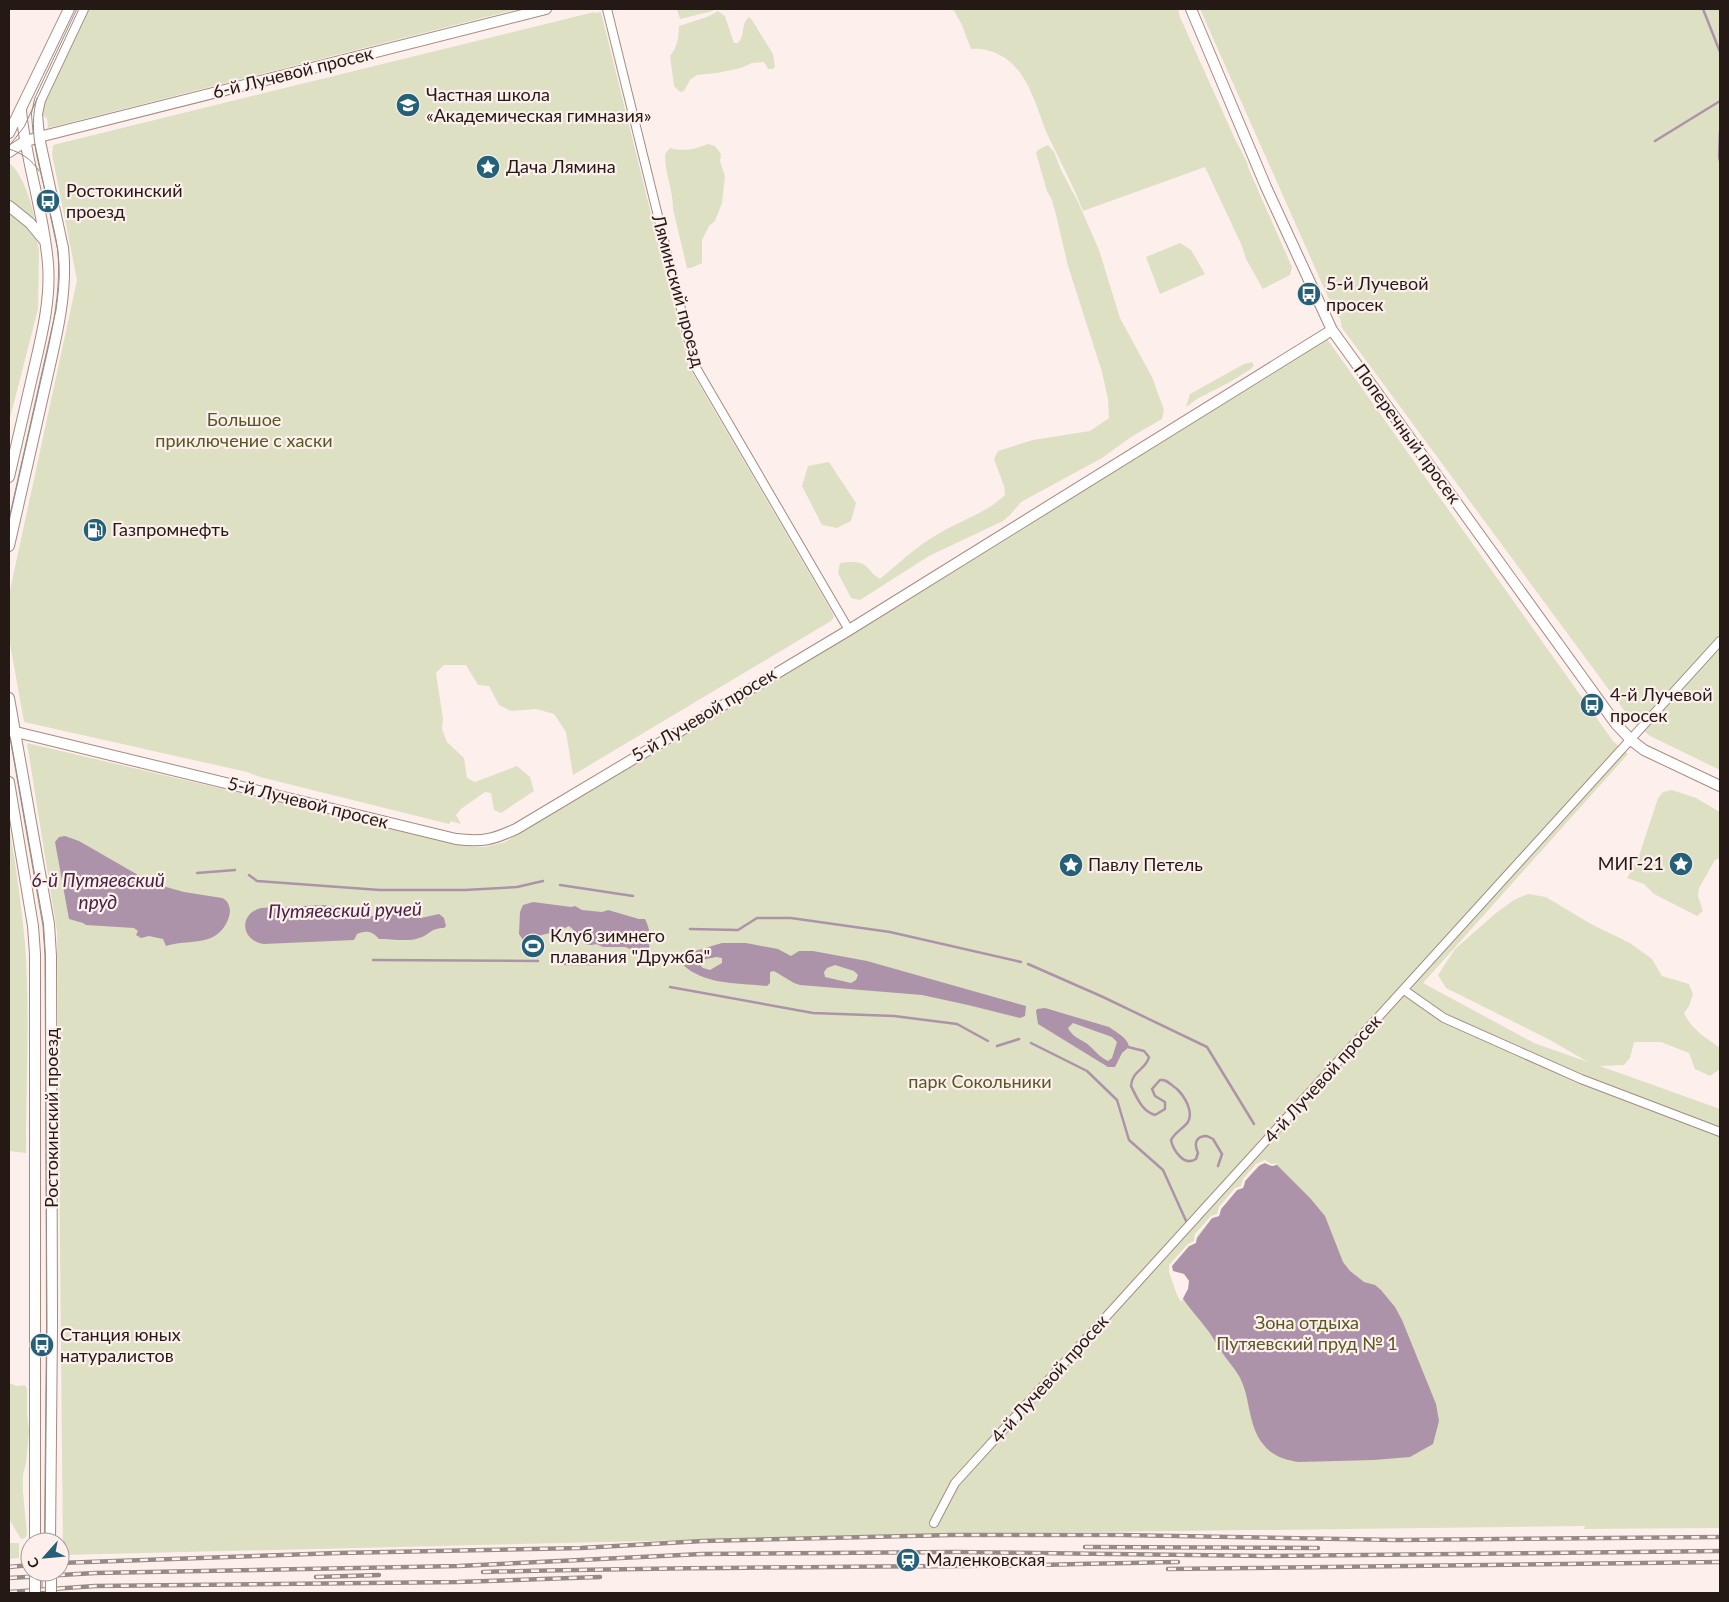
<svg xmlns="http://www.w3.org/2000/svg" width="1729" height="1602" font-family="Lato,sans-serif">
<rect width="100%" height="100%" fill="#fdf0ec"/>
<path fill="#dde0c3" d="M89,9H518L48,128L47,118L43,116L44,100Z
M677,9H713V11L680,19Z
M953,9H1178L1180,17L1235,139L1246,160L1250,172L1292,267L1290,275L1263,289L1246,259L1242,246L1205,167L1083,211C1074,187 1062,165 1051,142C1035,110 1031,66 993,52C984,49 980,48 971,49L962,25Z
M1200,9H1720V770L1650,736L1632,721L1342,328L1340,318L1336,315Z
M718,11L725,16L734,43H738C746,35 740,25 749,17L752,20L773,54L775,66L773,69H768L764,62L752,63L741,68L717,73L697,75L690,80L684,91L680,92L674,86L670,56C677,48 679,37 679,26L707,17Z
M594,12L595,13L601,12L689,367L832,612L834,617L831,621L573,775L566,732L554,714L536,709L511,711L499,705L489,686L478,685L466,665H444L436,673L443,719L442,729L447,742L464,758L467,778L475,782L517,766L530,777L534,791L501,813L494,810L491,793L485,792L461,809L456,815L461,824L451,821L449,824L260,777L247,772L24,722L9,638V595L77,280L52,154L53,145Z
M708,144L715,146L721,154L720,161L725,176L722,203L715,221L709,226L702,240V263L691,268H687L673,209C673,189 665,175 665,154L670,148C684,152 696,149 708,144Z
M1048,145L1054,152L1061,170L1078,202L1099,250L1120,318L1152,377L1164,410L1162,419L1131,437L1102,458L1021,502L1010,515L1003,521L929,556L860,600L851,598L838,573L840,563C850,562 861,560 868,568C872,573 874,575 880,579C899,563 917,546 938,534C961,520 985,514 1005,495L1004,486L994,459L998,451L1033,440L1090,431L1109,418L1108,399L1102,372L1068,266L1057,219L1052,200L1047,191L1036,153L1038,150Z
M9,163C23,173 33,206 35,222L9,199Z
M9,212L36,236L39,250L38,309L9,422Z
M1180,243L1191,250L1205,274L1160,294L1146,257Z
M1327,339L1613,741L1628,754L1423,983L1534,1043L1588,1062L1550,1040L1446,988L1438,975L1455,949L1496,913L1514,900L1528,894L1546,897L1591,924L1630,943L1652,959L1662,976L1689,984L1693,994L1689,1006L1684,1013C1691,1029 1706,1038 1719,1047L1720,1069L1710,1076L1695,1069L1689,1053L1661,1042H1634L1630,1058L1624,1065L1600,1066L1720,1109V1528L1584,1529L1585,1526L937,1534L63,1555L57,932L27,743L466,846L485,847L505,842Z
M1252,362L1254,365L1251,369L1230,382L1197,399L1186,407L1190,394L1244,364Z
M829,462L856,503L851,521L837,528L822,525L802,486L808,466Z
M1672,790L1696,798L1720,812V858L1715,860L1699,888L1698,896L1703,911L1697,916L1654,894L1644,884L1627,878L1639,856L1658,798L1663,792Z
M9,826C16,865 21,903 25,943C30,1012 26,1083 26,1153L9,1151Z
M9,1383L17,1386L25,1385L27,1389V1414L29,1431L26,1463L23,1475V1492L27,1534L25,1538L21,1539L9,1519Z
M9,1543H19V1558L9,1559Z"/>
<path fill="#ad93a9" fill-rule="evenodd" d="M65,836L79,841L152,883L184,892L222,898C227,900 229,904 230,910C230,915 228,920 226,924C213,947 188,939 166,946L163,939L149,936L141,938L136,935L138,931L134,928L86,925L83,923L69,919L55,842L59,837Z
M533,902L571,907L575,906L582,910L602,912L608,910L639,919H645C650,929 651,937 649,948L641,953L625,947H603L596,944C581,949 579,933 569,926L561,930L523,940L519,934L520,912L523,905Z
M323,905L355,909L369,916H383L395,910L409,912L421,918L439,914L444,918L446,926L444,928C430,928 430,935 419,938C410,942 390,939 379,939C372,931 367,930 357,934L354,940L264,944C241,941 238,914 261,908Z
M722,943H746L778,949L791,956L799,951H813L867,961L1026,1006L1025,1016L1020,1018L968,1005L922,995L800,985L794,983L774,971L770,972V983L767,986C737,983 704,985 682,964V957L685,954ZM716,957L722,958V963L710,970L703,968L699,964L702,960ZM835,965L854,971L858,975L856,980L851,983L825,977L824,972L827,968Z
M1045,1008L1109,1027C1116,1032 1128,1038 1129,1047L1122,1053L1115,1067H1108L1038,1024L1036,1011L1037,1009ZM1073,1023L1112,1037L1117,1042L1112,1058L1108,1061C1099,1057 1094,1049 1086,1043C1078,1038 1072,1036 1068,1028Z
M1262,1163H1265L1271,1166L1277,1165L1310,1198L1325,1216L1343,1262L1350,1271L1364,1282L1375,1285L1381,1290L1395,1307L1402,1320L1436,1404L1439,1421L1433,1444L1410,1457L1374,1460L1299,1462C1285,1460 1272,1456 1263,1444C1247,1424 1251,1397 1239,1376C1234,1367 1226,1359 1221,1351C1216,1344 1212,1335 1206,1328C1191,1308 1174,1294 1171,1266L1189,1246L1192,1245L1212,1218L1219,1216L1221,1209L1237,1190L1244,1186L1245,1181Z"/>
<path fill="#fdf0ec" d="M1265,1160L1271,1164L1278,1163L1273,1166L1265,1163L1258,1166L1245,1181L1243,1188L1237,1190L1221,1209L1219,1216L1212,1218L1197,1236L1196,1243L1189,1246L1172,1266L1173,1271L1184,1274L1189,1281L1188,1289L1181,1302L1177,1295L1169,1272V1265L1188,1244L1194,1241L1195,1234L1211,1216L1217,1214L1219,1207L1235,1188L1241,1186L1243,1179L1256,1164Z"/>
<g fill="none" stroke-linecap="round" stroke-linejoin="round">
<path stroke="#ad93a9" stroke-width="2.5" d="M1703,9L1720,52
M1720,132L1719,157L1720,161
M1655,141L1720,101
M197,873L235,870
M249,875L257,881L380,890H465L517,887L543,881
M560,885L633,896
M690,929L738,930L757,918H791L890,932L1021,962
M373,960L538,961
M565,964H601
M1028,964L1103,997L1207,1047L1254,1124
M670,987L813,1013L894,1016L957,1024L988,1041
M1031,1043L1087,1071L1117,1100L1129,1140L1163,1170L1187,1223
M997,1046L1019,1039
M1128,1047L1144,1051L1149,1057C1146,1070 1132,1070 1131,1086C1137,1098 1142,1111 1155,1115L1165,1109V1102L1155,1096L1152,1089L1160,1080C1167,1079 1171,1085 1177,1089C1184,1096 1194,1111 1188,1122C1183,1129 1175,1132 1171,1140C1173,1150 1184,1167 1196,1159L1198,1153C1194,1144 1195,1136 1207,1136L1213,1139L1222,1154L1218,1166"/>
<g stroke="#a58a80" stroke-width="10">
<path id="street" d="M607,9L695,366L849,630
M1404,990L1444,1018L1518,1051L1581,1079L1720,1132
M934,1523L955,1483L1720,641"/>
</g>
<g stroke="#a58a80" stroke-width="12">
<path id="secondary" d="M1191,9L1266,187L1332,330L1616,724L1631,740L1644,750L1720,786
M9,133L69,9
M9,152L24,142L39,137L546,9
M9,206L30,223L44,240
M9,477C17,443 25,408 33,373C41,338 51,301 48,264C44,213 26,162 21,111
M9,546C21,493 33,440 45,387C55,342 68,295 63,248L39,137L37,114L40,100L83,9
M9,698L49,924L51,956L52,1326L50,1542
M9,732L20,733L456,839C483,842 492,840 516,829L849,630L1332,330
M9,782L33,926L35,954V1542"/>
</g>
<use href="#street" stroke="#fff" stroke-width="8"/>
<use href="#secondary" stroke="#fff" stroke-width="10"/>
<path stroke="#968a86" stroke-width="1" d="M9,146L24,127L79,9
M9,149C22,153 32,160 39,171
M9,519L56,310C58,295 60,280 59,264C58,243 52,221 47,200C40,165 27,133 37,98
M9,732L43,926L45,955L47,1326L45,1542
M42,1572V1593"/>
<g stroke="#968a86" stroke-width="4.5">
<path id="rail" d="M1085,1547L1318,1548
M60,1563L338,1553L581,1548L703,1541L952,1535H1121L1397,1540L1720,1537
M9,1567L30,1565
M1168,1569L1720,1562
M483,1572C641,1568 798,1567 956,1566C1030,1566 1104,1563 1178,1562
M316,1577L379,1575
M9,1578L95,1573L459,1566L702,1554L955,1552L1267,1556L1720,1551
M9,1592L95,1586L458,1582L600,1577"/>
</g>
<use href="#rail" stroke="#fdf0ec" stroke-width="2.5" stroke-dasharray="8" stroke-linecap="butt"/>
<g stroke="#a58a80" stroke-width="12" stroke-linecap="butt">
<path id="secondary-bridge" d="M35,1572V1593
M51,1572V1593"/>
</g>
<use href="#secondary-bridge" stroke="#fff" stroke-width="10"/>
</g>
<defs>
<g id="school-disc" transform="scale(1.25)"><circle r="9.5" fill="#246178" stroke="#fdf0ec"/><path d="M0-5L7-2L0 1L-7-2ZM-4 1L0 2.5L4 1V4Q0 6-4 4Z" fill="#fff"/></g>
<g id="sight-disc" transform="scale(1.25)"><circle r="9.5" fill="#246178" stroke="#fdf0ec"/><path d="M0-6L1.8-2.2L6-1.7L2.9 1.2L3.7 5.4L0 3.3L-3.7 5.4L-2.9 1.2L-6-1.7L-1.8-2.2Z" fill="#fff"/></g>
<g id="bus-disc" transform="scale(1.25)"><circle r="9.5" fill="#246178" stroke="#fdf0ec"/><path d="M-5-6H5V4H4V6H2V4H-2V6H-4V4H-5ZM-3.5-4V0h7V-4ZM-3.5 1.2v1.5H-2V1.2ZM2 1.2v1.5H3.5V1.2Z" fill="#fff"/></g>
<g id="fuel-disc" transform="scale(1.25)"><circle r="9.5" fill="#246178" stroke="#fdf0ec"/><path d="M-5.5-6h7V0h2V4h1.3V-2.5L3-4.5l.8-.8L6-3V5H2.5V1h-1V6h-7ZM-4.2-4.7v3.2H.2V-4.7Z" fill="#fff"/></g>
<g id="stadium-disc" transform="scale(1.25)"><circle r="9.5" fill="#246178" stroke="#fdf0ec"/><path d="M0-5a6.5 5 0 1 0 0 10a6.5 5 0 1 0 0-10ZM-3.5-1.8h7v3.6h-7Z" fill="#fff"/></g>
<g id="station-disc" transform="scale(1.25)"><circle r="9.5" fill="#246178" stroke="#fdf0ec"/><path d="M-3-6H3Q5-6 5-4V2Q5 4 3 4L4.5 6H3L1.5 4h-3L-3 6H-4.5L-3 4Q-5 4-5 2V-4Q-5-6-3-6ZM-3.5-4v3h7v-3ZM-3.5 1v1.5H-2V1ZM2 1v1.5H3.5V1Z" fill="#fff"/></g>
</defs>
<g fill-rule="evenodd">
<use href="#school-disc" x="408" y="105"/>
<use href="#sight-disc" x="488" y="167"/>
<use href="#bus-disc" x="48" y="201"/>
<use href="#bus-disc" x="1309" y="294"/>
<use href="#fuel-disc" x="95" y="530"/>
<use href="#bus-disc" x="1592" y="705"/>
<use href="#sight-disc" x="1681" y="864"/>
<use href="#sight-disc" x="1071" y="865"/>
<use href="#stadium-disc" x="533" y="946"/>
<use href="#bus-disc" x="42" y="1345"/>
<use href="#station-disc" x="908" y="1560"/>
</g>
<g text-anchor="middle" stroke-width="4.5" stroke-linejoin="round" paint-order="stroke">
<g font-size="18" fill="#241915" stroke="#fdf0ec">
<text transform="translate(293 73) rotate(-14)" y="6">6-й Лучевой просек</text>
<text transform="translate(678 291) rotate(75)" y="6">Ляминский проезд</text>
<text transform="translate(1407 434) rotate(54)" y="6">Поперечный просек</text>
<text transform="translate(704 715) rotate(-31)" y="6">5-й Лучевой просек</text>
<text transform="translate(308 803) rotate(14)" y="6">5-й Лучевой просек</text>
<text transform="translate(1323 1079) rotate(-48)" y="6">4-й Лучевой просек</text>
<text transform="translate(52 1118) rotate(-90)" y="6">Ростокинский проезд</text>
<text transform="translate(1050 1379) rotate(-48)" y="6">4-й Лучевой просек</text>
</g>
<g font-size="18" fill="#241915" stroke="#fdf0ec" text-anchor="start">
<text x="426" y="101">Частная школа<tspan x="426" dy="21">«Академическая гимназия»</tspan></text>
<text x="506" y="173">Дача Лямина</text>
<text x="66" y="197">Ростокинский<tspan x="66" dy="21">проезд</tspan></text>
<text x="1326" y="290">5-й Лучевой<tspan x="1326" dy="21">просек</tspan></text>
<text x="112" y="536">Газпромнефть</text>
<text x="1610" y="701">4-й Лучевой<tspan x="1610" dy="21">просек</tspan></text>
<text x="1664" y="870" text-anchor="end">МИГ-21</text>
<text x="1088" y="871">Павлу Петель</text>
<text x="550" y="942">Клуб зимнего<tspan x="550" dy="21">плавания "Дружба"</tspan></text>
<text x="60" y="1341">Станция юных<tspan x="60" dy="21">натуралистов</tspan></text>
<text x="926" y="1566">Маленковская</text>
</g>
<g font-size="18" fill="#565722" stroke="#fdf0ec">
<text x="244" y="426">Большое<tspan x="244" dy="21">приключение с хаски</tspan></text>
<text x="980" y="1088">парк Сокольники</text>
<text x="1307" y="1329">Зона отдыха<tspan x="1307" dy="21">Путяевский пруд № 1</tspan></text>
</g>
<g font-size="19" font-style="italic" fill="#462142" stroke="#fdf0ec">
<text x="98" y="887">6-й Путяевский<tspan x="98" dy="22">пруд</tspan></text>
<text transform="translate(345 910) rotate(-1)" y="7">Путяевский ручей</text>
</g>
</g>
<rect width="1729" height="1602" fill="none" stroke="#241915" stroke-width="20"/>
<g transform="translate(45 1557) rotate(243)"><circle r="24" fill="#fdf0ec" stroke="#a69a96"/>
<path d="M0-4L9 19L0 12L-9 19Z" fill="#246178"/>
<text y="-8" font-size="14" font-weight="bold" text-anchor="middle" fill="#241915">С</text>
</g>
</svg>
